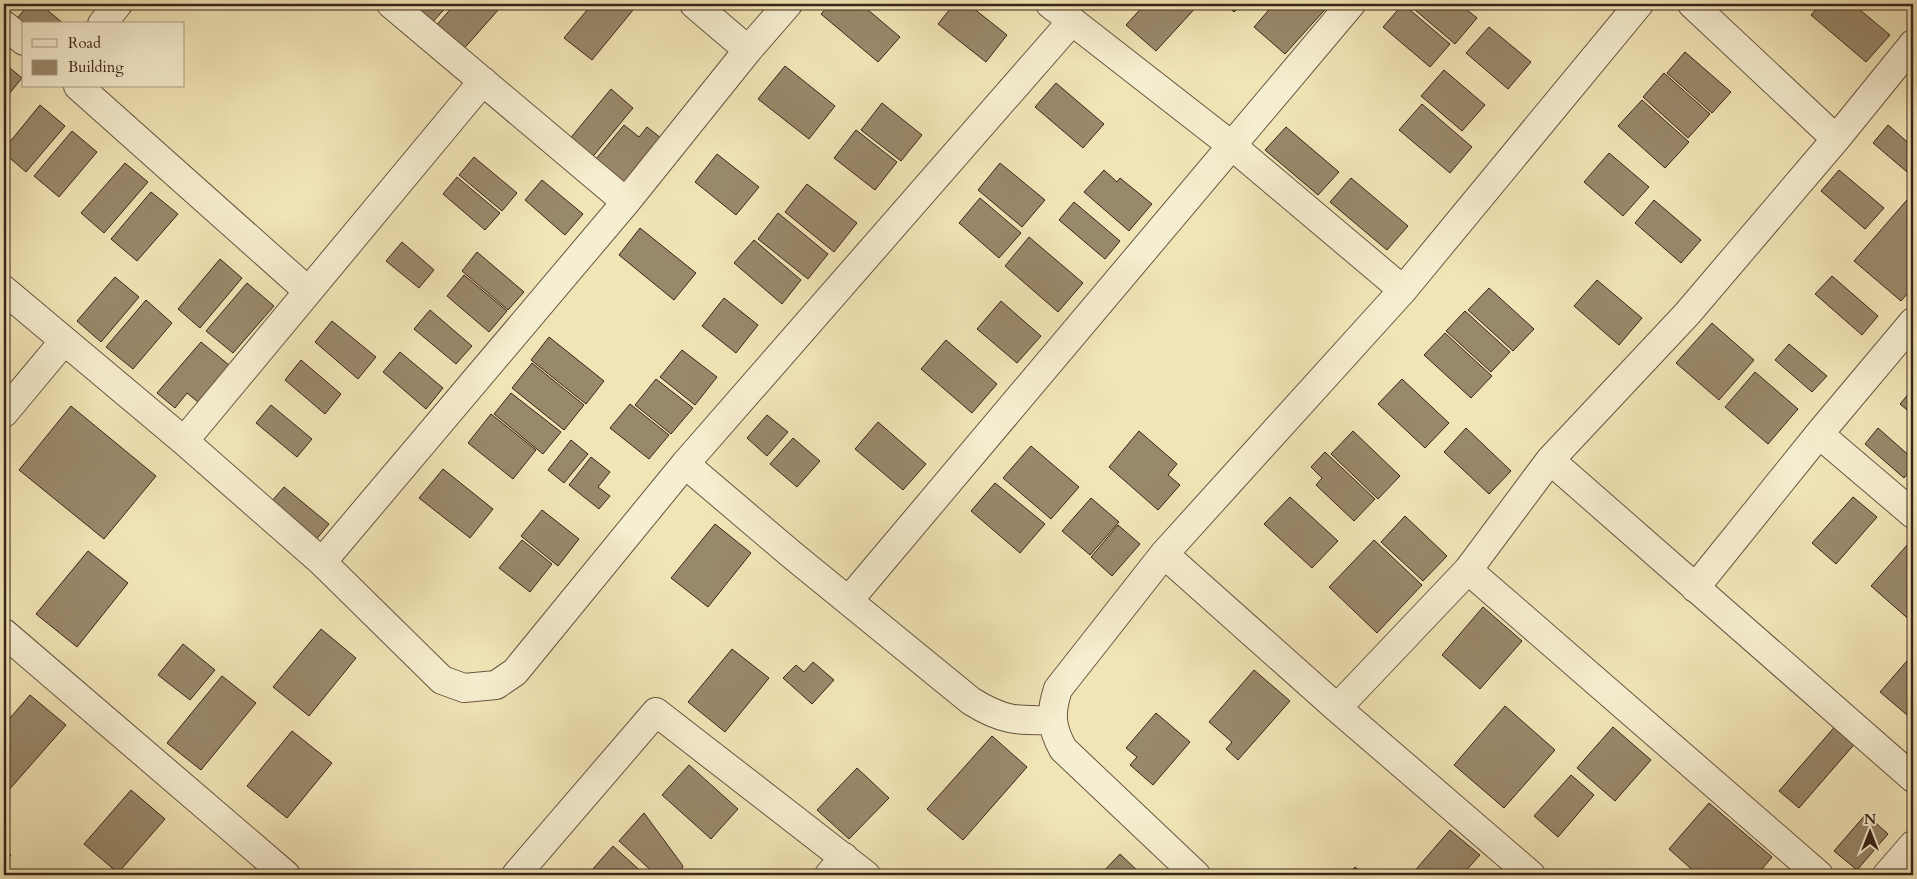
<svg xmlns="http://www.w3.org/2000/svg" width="1917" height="879" font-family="Cardo,serif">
<rect width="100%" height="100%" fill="#f1e5b7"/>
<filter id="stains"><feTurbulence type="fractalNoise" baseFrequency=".004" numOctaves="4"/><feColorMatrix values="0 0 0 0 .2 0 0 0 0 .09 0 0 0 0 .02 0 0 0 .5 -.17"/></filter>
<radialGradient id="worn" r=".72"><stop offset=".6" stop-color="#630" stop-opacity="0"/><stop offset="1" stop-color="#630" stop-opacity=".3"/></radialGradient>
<path fill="#99896b" stroke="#3a2519" d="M29,4H40L64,24L13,23Z
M409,4H449L430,25Z
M455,4H493L499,9L461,52L433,29Z
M592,4H638L592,60L564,38Z
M830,4H861L900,37L878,62L821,14Z
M954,4H968L1007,35L986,62L938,24Z
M1145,4H1199L1156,51L1126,25Z
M1225,4H1242L1234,12Z
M1274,4H1330L1285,54L1254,27Z
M1403,4L1450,44L1430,67L1383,27Z
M1408,4H1460L1477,18L1455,44Z
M1821,4H1853L1890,35L1866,62L1811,15Z
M1489,27L1531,62L1508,89L1466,53Z
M1685,52L1731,92L1712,113L1667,73Z
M4,63L22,78L4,100Z
M785,66L835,106L809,139L758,99Z
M1444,70L1485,105L1462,131L1421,96Z
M1664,73L1710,114L1688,138L1643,97Z
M1056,83L1104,124L1083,148L1035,107Z
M611,89L633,108L590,160L568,141Z
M1642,100L1689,142L1665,168L1618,126Z
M882,103L922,135L901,161L861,130Z
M1422,104L1472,147L1450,173L1399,130Z
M40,105L65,126L26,172L4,153V149Z
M624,125L639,137L647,127L661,138L620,189L591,165Z
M1888,125L1913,147V177L1873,143Z
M1286,127L1339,172L1318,195L1265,150Z
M856,130L897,162L875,190L834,158Z
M72,131L97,152L59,197L34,176Z
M1609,153L1649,187L1623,216L1584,182Z
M717,154L759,187L736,215L695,182Z
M474,157L517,193L502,211L459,175Z
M125,163L148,182L104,233L81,213Z
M1000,163L1045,200L1022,227L978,190Z
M1104,170L1117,182L1120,178L1152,204L1129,231L1084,192Z
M1839,170L1884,208L1865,229L1821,191Z
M457,177L500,213L485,230L443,194Z
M1351,178L1408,226L1387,250L1330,202Z
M542,180L583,214L565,235L525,200Z
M807,184L857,223L834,252L785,212Z
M151,192L178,214L137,261L111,239Z
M1913,193V287L1901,301L1854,261Z
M980,198L1021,233L999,258L959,223Z
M1654,200L1701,240L1681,263L1635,223Z
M1074,202L1120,241L1105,259L1059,220Z
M778,213L828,254L808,279L758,239Z
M640,228L696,273L674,300L619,255Z
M1029,237L1083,283L1058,312L1005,266Z
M754,240L801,280L782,304L734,263Z
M402,242L434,270L419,288L386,261Z
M477,252L524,292L508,310L462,271Z
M220,259L242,278L200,328L178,309Z
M464,275L507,311L489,332L447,296Z
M1832,276L1878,316L1862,335L1815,294Z
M115,277L139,297L101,342L77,321Z
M1597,280L1642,318L1619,345L1574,306Z
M247,283L274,306L233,353L206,331Z
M1489,288L1534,329L1513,351L1468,310Z
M724,298L758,325L736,353L702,326Z
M146,300L172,323L133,369L106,347Z
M1001,301L1041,336L1017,363L977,329Z
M430,310L472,346L456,364L414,329Z
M1465,311L1510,352L1491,372L1446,331Z
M332,321L376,357L358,379L315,342Z
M1712,323L1754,360L1719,400L1676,363Z
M1445,333L1492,376L1471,398L1424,355Z
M549,337L604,381L586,404L531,360Z
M946,340L997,384L972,413L921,369Z
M201,342L229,365L198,402L187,393L175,408L157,393Z
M1789,344L1827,376L1812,392L1775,360Z
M682,350L717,377L695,405L660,377Z
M400,352L443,388L426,409L383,372Z
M301,360L341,394L325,414L285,380Z
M532,363L584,405L564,430L512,388Z
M1755,372L1798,409L1768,444L1725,407Z
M656,379L693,408L671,434L635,405Z
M1402,379L1449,423L1425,448L1378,404Z
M1911,391L1913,393V415L1900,404Z
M511,393L561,432L543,454L494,414Z
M630,404L669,435L649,459L610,428Z
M271,405L312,439L297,457L256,423Z
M71,406L156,476L104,539L19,470Z
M491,414L536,450L513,479L468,443Z
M767,415L788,432L767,456L747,438Z
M878,422L926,464L903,490L855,449Z
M1466,428L1511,471L1489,494L1444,452Z
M1878,428L1913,459V468L1904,478L1865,444Z
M1139,431L1177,464L1168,475L1180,485L1158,510L1109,467Z
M1353,431L1400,476L1378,499L1331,454Z
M793,438L820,461L797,487L770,464Z
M571,440L588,454L564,483L548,470Z
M1031,446L1079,487L1051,519L1003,478Z
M1325,452L1375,499L1354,521L1316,485L1322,478L1311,467Z
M591,457L610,472L598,487L610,496L599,509L569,485Z
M443,469L493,509L470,538L419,498Z
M995,483L1045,524L1020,553L971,511Z
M284,487L329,524L310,547L264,510Z
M1290,497L1338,541L1312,568L1264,524Z
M1853,497L1877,517L1836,564L1812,543Z
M1091,498L1119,522L1090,555L1062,531Z
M542,510L579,539L558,566L521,536Z
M1405,516L1447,556L1423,581L1381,542Z
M715,524L751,553L708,607L671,578Z
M1118,525L1140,544L1112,576L1091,557Z
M522,540L552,564L530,592L499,568Z
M1374,540L1422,585L1377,633L1329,587Z
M1908,544L1913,549V623L1871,586Z
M88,551L128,583L77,647L36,614Z
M1483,607L1522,641L1480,689L1442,655Z
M321,629L356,658L309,716L273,687Z
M183,644L215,670L190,700L158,675Z
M732,649L769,678L725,732L688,702Z
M1913,654V720L1880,692Z
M813,662L834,680L812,704L783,678L796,665L804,672Z
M1254,670L1290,701L1238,760L1226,749L1232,742L1209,722Z
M222,676L256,703L201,770L167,743Z
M30,695L66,725L8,791L4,788V725Z
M1505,706L1555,750L1504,808L1454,765Z
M1156,713L1190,742L1153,785L1130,765L1137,757L1126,748Z
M1838,723L1858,740L1799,808L1779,791Z
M1613,727L1651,760L1615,801L1577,768Z
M292,731L332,763L287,818L247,786Z
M992,736L1027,767L963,840L927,809Z
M689,765L738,809L711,839L662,795Z
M857,768L889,798L849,839L817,810Z
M1571,775L1594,795L1558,837L1534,816Z
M131,790L165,819L118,873L84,844Z
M1709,803L1772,857L1757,875H1698L1669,849Z
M644,813L683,866L679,875H656L619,841Z
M1866,814L1888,834L1857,870L1834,851Z
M1450,830L1480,855L1462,875H1411Z
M613,846L645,875H598L592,870Z
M4,850L11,855L4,863Z
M1120,854L1142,875H1100Z
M1355,867L1365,875H1348Z"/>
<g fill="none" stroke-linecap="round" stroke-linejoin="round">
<g stroke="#685540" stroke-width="30">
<path id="minor" d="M391,4L626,202
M694,4L748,50
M1050,4L1231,145L1403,290
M1692,4L1836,139
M102,24L118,4
M4,25L24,41
M78,86L308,291
M4,290L184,441L322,562L442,680L464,688L496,685L515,672L685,464L1072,21
M4,413L64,341
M1819,434L1913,514
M184,441L483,81
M1550,460L1913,778
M685,464L791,554L971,701C1003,721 1017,721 1053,720
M1164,554L1337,708L1531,875
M322,562L626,202L748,50L788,4
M1468,570L1819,875
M1695,588L1819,434L1913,322
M849,600L1351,4
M4,633L286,875
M1337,708L1468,570L1550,460L1687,314L1836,139L1913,44
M516,875L656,712L866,875
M829,875L844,857
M1196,875L1063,749C1051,727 1050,713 1058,689L1164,554L1403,290L1639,4
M1887,875L1913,845"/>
</g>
<use href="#minor" stroke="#f6eed0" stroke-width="28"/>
</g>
<rect width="1917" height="879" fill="none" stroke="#f1e5b7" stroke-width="20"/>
<rect x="5" y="5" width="1907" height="869" fill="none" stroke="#3a2519" stroke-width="2.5"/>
<rect x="10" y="10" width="1897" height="859" fill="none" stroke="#3a2519"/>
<rect x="22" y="22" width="162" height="65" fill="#f6eed0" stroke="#ab9e87"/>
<rect x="32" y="39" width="25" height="8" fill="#f6eed0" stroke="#ab9e87"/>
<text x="68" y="48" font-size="15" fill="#3a2519">Road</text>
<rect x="32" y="60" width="25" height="15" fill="#99896b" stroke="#ab9e87"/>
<text x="68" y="72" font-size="15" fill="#3a2519">Building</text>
<g transform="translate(1870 832)" stroke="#f6eed0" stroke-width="4" paint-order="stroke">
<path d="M0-4L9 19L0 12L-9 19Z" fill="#3a2519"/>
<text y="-8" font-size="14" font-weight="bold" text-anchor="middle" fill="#3a2519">N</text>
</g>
<rect width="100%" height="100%" filter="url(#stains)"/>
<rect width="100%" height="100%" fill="url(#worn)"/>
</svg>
